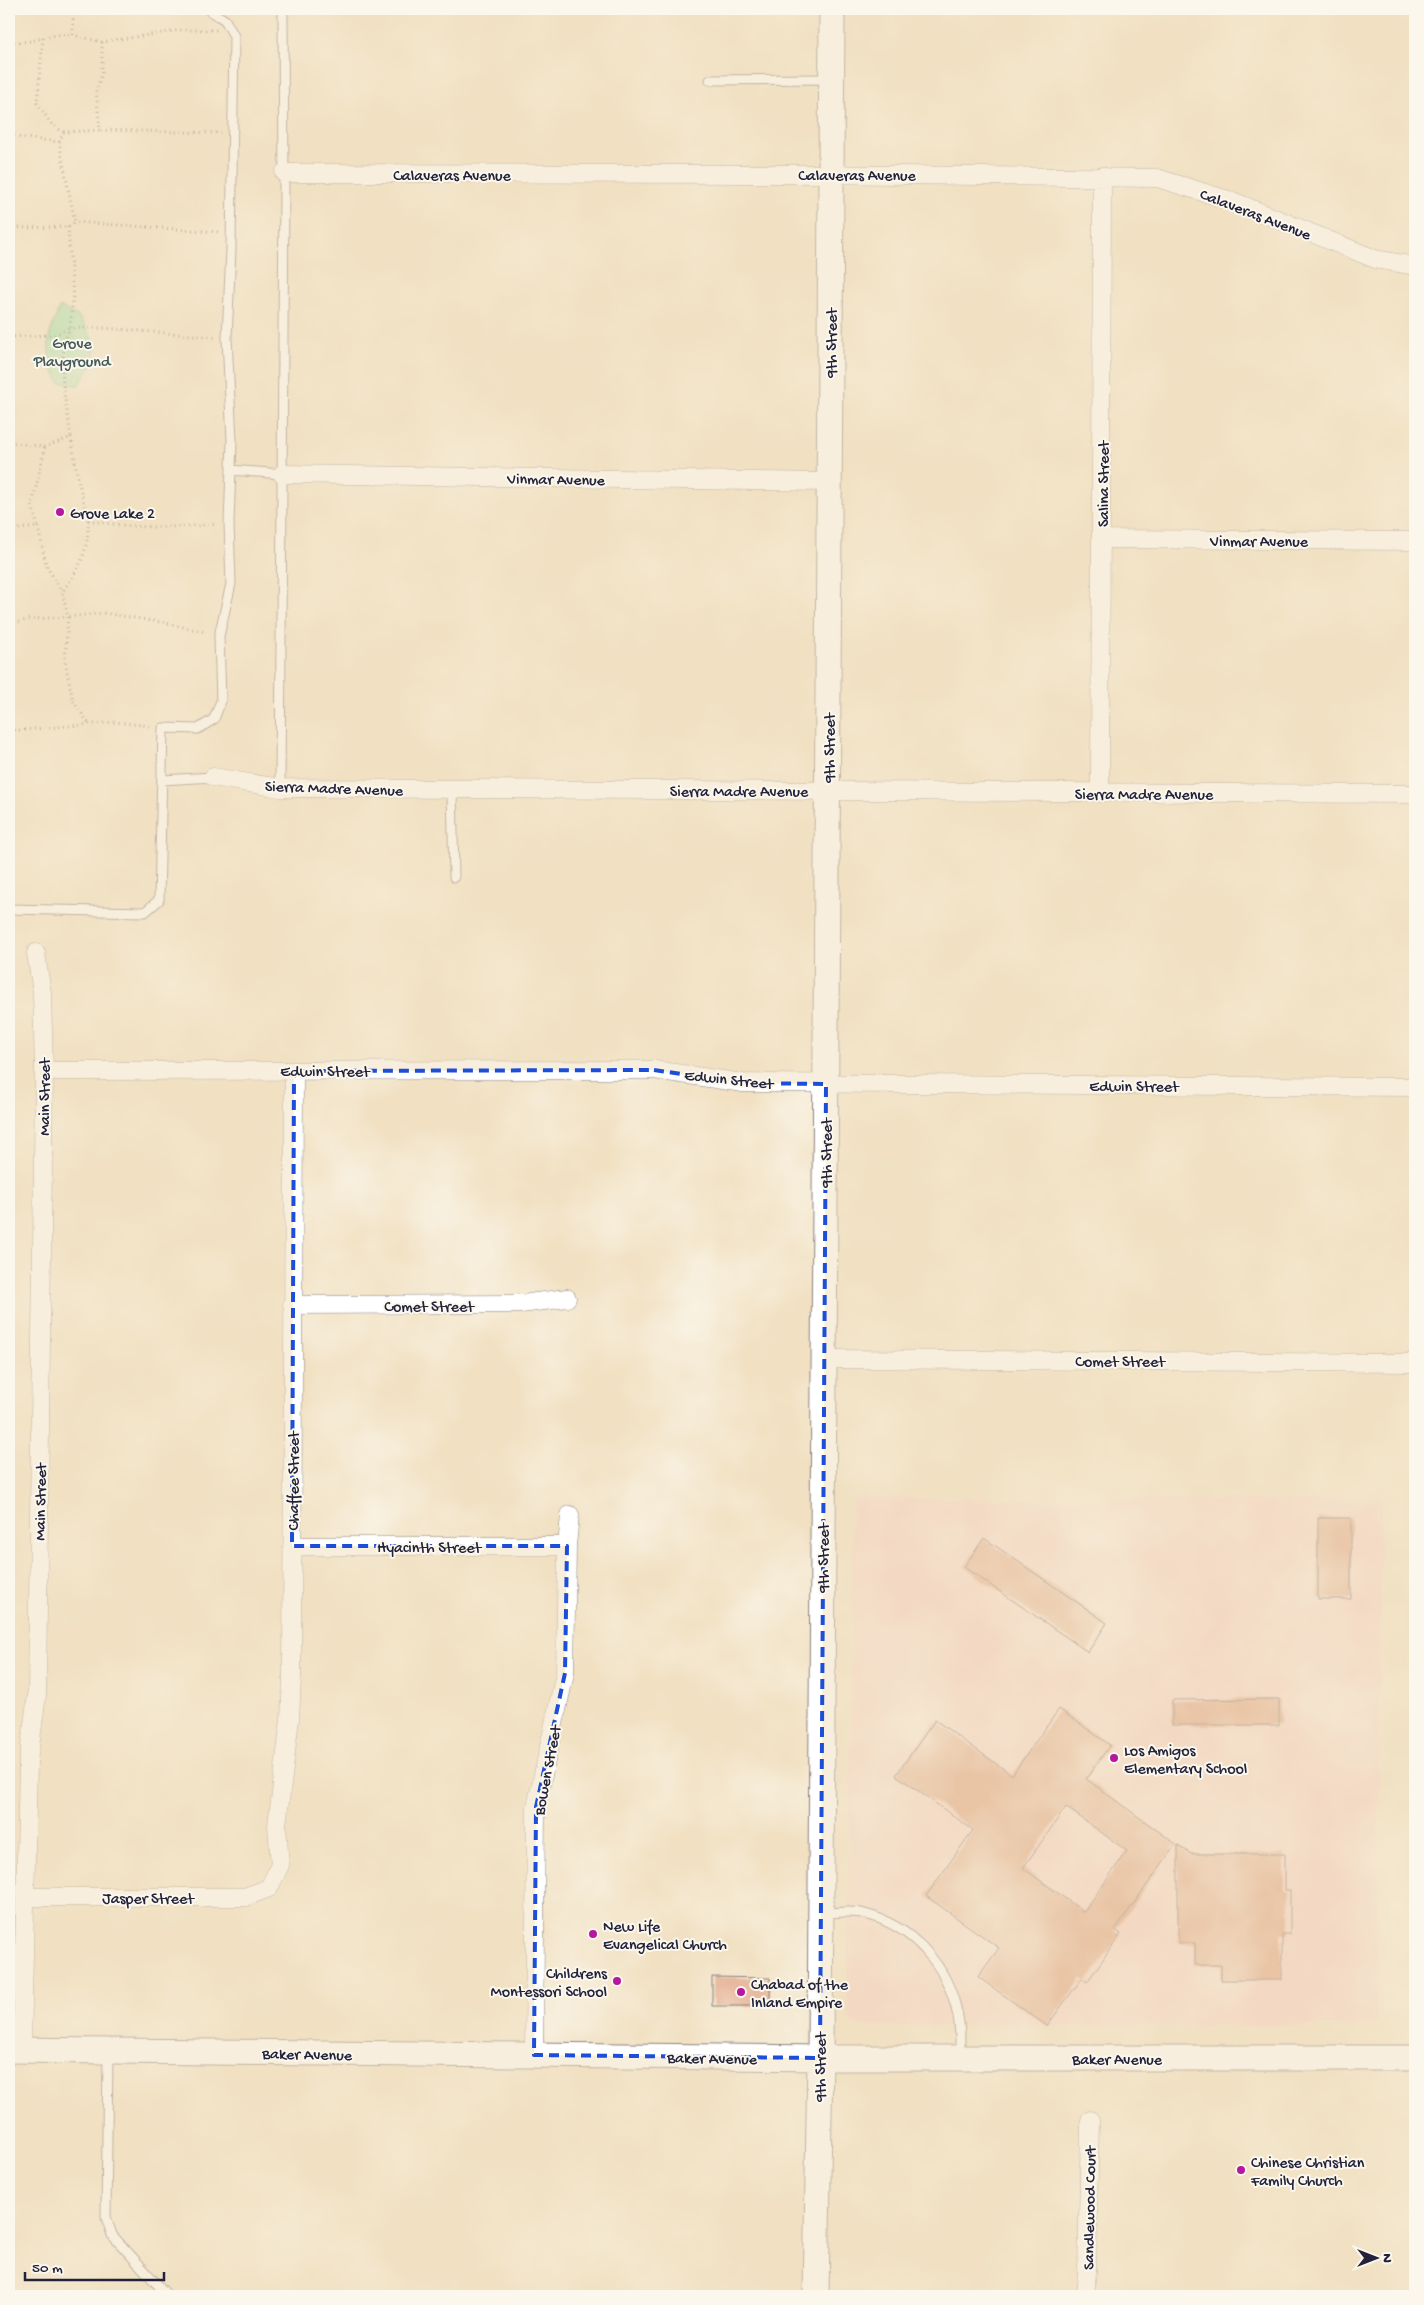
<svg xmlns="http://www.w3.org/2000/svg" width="1424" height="2305" font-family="'Gochi Hand',sans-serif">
<rect width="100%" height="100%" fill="#fbf7ec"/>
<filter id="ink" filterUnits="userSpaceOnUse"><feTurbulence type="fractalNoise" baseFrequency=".02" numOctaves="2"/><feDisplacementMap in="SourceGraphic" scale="10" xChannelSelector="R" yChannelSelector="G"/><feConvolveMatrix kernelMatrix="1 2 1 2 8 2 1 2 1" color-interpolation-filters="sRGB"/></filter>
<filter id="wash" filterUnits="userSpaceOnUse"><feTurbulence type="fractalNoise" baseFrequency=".0096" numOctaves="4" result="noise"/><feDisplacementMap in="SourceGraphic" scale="20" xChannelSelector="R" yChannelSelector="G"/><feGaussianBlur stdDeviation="1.12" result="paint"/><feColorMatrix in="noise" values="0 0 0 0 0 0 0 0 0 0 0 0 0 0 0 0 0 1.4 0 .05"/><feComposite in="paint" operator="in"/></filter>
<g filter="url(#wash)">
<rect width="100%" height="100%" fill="#f1e0c1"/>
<path fill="#f7d1c6" d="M853,1498L1381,1501L1377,2026H858L851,2022L847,2015Z"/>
<path fill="#8bdb9b" stroke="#567e6b" d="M60,307L79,317L94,342L95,361L78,386L59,382C44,352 46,337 60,307Z"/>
<g id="blocks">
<path fill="#e1a485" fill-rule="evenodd" d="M1318,1518H1351V1599H1318Z
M984,1538L1107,1623L1088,1652L964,1567Z
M1279,1699V1725H1172V1700Z
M1059,1709L1110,1745L1086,1779L1176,1844L1115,1930L1121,1934L1087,1982L1082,1978L1047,2026L978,1977L999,1948L926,1896L973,1830L896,1775L935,1720L1012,1775ZM1066,1807L1127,1851L1084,1912L1023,1868Z
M1178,1845L1191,1854H1285V1890H1290V1934H1282V1980H1221V1965H1195V1943H1178Z
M712,1977L770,1978V2006H712Z"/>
</g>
</g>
<g filter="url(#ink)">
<use href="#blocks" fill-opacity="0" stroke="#8a817e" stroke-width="1"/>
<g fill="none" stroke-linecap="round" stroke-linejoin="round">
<g stroke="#8a817e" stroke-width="11">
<path id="lane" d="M710,80L829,79
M231,470L282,474
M162,780L213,777
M280,788L284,191L283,14
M452,789L454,877
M9,909L145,912L159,900L163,728L198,729L214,719L221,701L219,636L231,584L229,523L232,441L227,338L231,249L234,36L225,20L207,9
M823,1913C836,1913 853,1910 865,1914C912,1926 947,1965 957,2012C961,2026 960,2043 960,2057
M108,2053L106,2217L112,2235L168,2296"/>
</g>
<g stroke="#8a817e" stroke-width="19">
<path id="street" d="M284,173L811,174L1157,178L1235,202L1375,259L1415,266
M282,474L829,482
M1102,539L1415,541
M213,777L280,788L1415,794
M1100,793L1102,176
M44,1071L654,1070L743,1083L1415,1087
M292,1305L521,1304L567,1298
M824,1359L1415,1363
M292,1546H567
M25,1897H245L269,1888L280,1865L277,1825L290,1719L292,1678L294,1071
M22,2050L28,1761L37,1695L44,1071L42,993L36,953
M534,2055L536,1807L565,1673L567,1546L570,1515
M1085,2296L1087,2272L1090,2120"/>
</g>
<g stroke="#8a817e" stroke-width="27">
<path id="secondary" d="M9,2050L820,2058H1415
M816,2296L820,2058L832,9"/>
</g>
<path stroke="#8a817e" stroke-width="3" stroke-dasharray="1 4" stroke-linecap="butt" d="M73,9V35L102,42L181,30H217
M43,38L37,103L52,125L64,132L100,130
M9,41C33,46 50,31 73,35
M102,42V74L96,90L100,130L221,133
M64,132L59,142L75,222L219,232
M9,136L59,142
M68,227L73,296L70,328H105L215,337
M9,228L68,227L75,222
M9,337L55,335L69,328
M71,437L78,479L88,520C132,529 173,528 217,524
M9,442L45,447L71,437C66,401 55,362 70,328
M88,520C89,551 80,568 62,592L68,617L103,613L161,622L206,632
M38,527L46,565L62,592
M9,530L38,527L32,505L45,447
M9,625L29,619L68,617L65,661L73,701L89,724
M9,731L116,722L150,726"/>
<use href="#lane" stroke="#fff" stroke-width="9"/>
<use href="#street" stroke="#fff" stroke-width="18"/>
<use href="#secondary" stroke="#fff" stroke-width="25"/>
</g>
</g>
<path d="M0 0H1424V2305H0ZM654,1070L743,1083L826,1084L820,2058L534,2055L536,1807L565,1673L567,1546H292L294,1071Z" fill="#f1e0c1" fill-opacity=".55" fill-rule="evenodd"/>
<path fill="none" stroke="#1d4ed8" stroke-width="4" stroke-dasharray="10 6" stroke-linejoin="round" d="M654,1070L743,1083L826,1084L820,2058L534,2055L536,1807L565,1673L567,1546H292L294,1071Z"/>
<g fill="#b5179e" stroke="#fbf7ec" stroke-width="2">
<circle cx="60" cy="512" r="5"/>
<circle cx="1114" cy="1758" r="5"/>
<circle cx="593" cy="1934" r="5"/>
<circle cx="617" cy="1981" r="5"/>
<circle cx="741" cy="1992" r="5"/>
<circle cx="1241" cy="2170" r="5"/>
</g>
<g text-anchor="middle" stroke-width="4" stroke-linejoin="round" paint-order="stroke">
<g font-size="16" fill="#22223b" stroke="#fbf7ec">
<text x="452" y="180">Calaveras Avenue</text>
<text x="857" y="180">Calaveras Avenue</text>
<text transform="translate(1256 213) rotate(21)" y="6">Calaveras Avenue</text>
<text transform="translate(830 343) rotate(-90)" y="6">9th Street</text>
<text transform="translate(556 478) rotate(1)" y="6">Vinmar Avenue</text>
<text transform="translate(1102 484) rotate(-90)" y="6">Salina Street</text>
<text x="1259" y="546">Vinmar Avenue</text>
<text transform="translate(828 748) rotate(-90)" y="6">9th Street</text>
<text transform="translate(334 787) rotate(2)" y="6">Sierra Madre Avenue</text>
<text x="739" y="796">Sierra Madre Avenue</text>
<text x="1144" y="799">Sierra Madre Avenue</text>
<text x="325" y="1076">Edwin Street</text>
<text transform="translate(729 1078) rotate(6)" y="6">Edwin Street</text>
<text x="1134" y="1091">Edwin Street</text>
<text transform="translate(43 1097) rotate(-90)" y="6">Main Street</text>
<text transform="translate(825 1153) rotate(-90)" y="6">9th Street</text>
<text x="429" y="1311">Comet Street</text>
<text x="1120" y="1366">Comet Street</text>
<text transform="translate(292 1481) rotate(-90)" y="6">Chaffee Street</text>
<text transform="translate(39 1502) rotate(-89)" y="6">Main Street</text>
<text x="429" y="1552">Hyacinth Street</text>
<text transform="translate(822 1558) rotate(-90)" y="6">9th Street</text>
<text transform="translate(546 1770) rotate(-79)" y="6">Bowen Street</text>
<text x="148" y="1903">Jasper Street</text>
<text transform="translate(307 2053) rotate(1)" y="6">Baker Avenue</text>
<text transform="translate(712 2057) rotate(1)" y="6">Baker Avenue</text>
<text x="1117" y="2064">Baker Avenue</text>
<text transform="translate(819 2067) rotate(-90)" y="6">9th Street</text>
<text transform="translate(1088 2208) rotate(-89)" y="6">Sandlewood Court</text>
</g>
<g font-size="16" fill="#425a58" stroke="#fbf7ec">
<text x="72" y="348">Grove<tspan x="72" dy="18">Playground</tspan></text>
</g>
<g font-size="16" fill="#22223b" stroke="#fbf7ec" text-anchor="start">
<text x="70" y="518">Grove Lake 2</text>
<text x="1124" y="1755">Los Amigos<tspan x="1124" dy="18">Elementary School</tspan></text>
<text x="603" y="1931">New Life<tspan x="603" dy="18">Evangelical Church</tspan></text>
<text x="607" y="1978" text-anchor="end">Childrens<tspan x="607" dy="18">Montessori School</tspan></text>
<text x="751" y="1989">Chabad of the<tspan x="751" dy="18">Inland Empire</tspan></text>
<text x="1251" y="2167">Chinese Christian<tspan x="1251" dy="18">Family Church</tspan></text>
</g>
</g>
<rect width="1424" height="2305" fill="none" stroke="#fbf7ec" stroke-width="30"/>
<g transform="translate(1376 2258) rotate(90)" stroke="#fbf7ec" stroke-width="4" paint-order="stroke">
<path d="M0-4L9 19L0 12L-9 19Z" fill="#22223b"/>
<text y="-8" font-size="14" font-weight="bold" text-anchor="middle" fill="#22223b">N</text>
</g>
<path d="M25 2272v8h139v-8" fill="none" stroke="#22223b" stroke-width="2.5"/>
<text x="32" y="2272" font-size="15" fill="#22223b" stroke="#fbf7ec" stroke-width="4" paint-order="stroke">50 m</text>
</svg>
